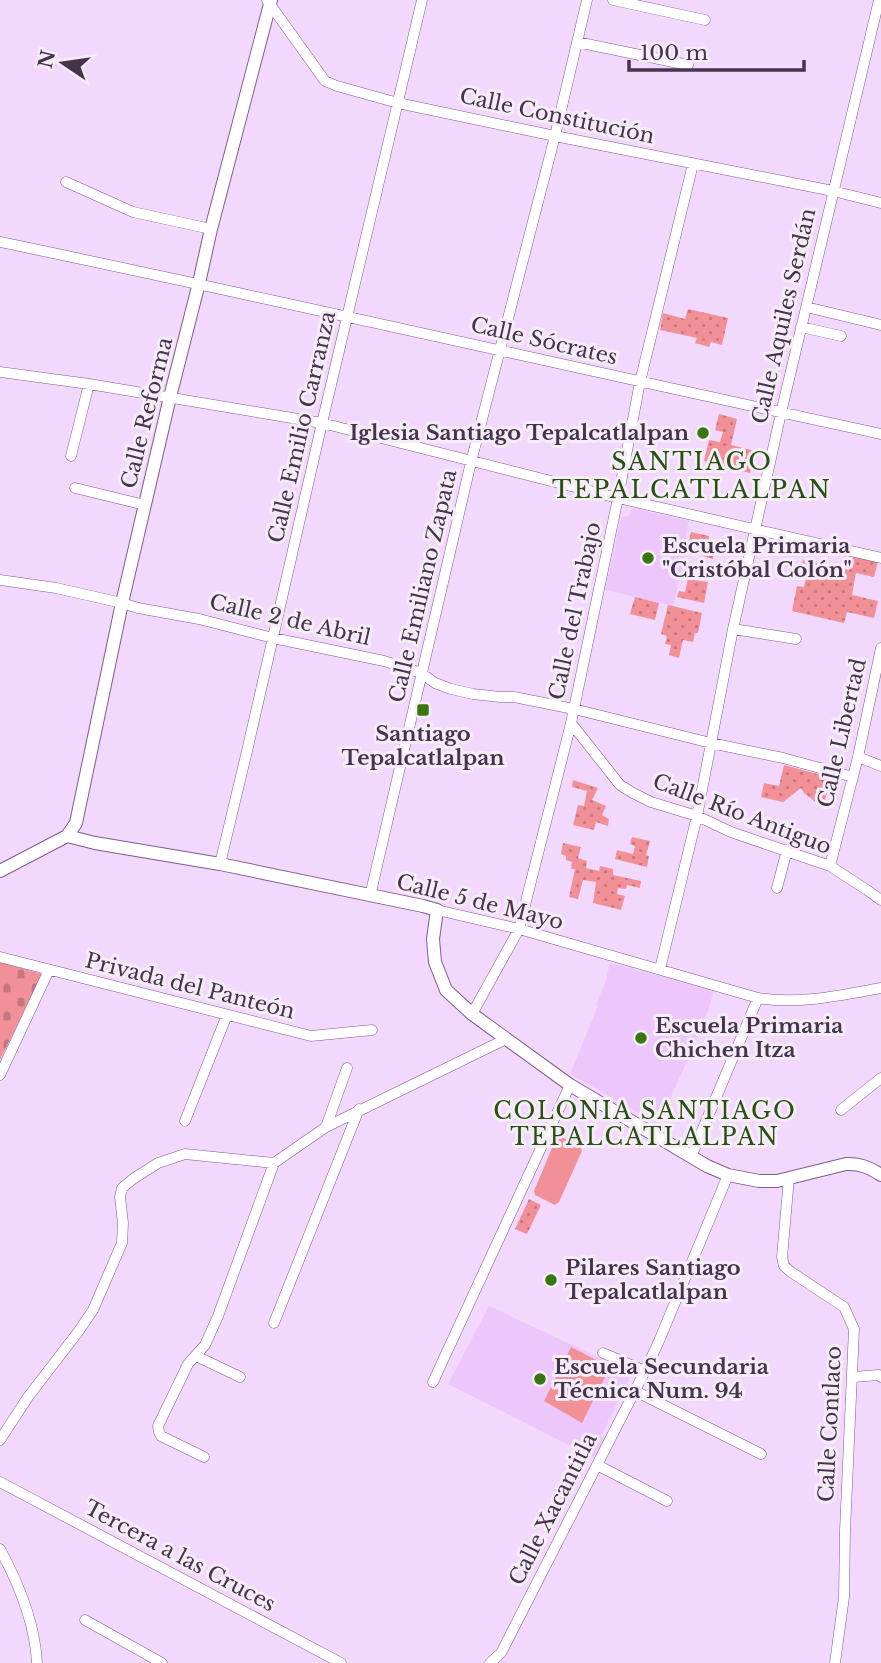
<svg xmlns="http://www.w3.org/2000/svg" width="881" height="1663" font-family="'Libre Baskerville',serif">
<defs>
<pattern id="grass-dots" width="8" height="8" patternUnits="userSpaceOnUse" patternTransform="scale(1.75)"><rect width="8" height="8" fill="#f19197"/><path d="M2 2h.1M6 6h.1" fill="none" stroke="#c5777d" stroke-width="1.8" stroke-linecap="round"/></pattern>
<pattern id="cemetery-stones" width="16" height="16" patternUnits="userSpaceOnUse" patternTransform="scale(1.75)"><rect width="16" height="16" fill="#f19197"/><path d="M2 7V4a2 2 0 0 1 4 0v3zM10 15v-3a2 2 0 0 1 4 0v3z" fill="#c5777d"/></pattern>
</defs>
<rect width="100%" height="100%" fill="#f2d8fc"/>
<path fill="#edc7fc" d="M632,508L689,521L682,553L685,555L673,606L605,590L621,517L629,516Z
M610,963L714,990L708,1011L695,1044L658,1124L570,1074L598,1006L596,1004L605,983Z
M489,1306L632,1373L601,1436L607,1439L597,1459L448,1384Z"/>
<path fill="url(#grass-dots)" d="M688,309L728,318L722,345L711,342L709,347L695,343L697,338L660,330L663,313L685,319Z
M719,414L737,419L731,445L755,451L750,473L704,461L709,440L720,442L723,432L715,430Z
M691,532L709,536V540L716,541L713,559L703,556L704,549L688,545Z
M853,556L878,561L874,577L856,573L852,595L878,601L874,618L847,612L844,623L792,611L797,586L804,587L807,574L801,572L803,560L849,570Z
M690,570L694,571L693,580L708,582L704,603L677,597L679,591L685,592Z
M635,597L659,603L655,620L630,614Z
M668,605L702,613L698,633H695L693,642L683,640L679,658L669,655L671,645L665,644L667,636L661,634Z
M784,765L832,778L837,787L833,796L826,795L825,801L817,803L804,793L801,788L783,802L761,797L764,783L779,786Z
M573,780L598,788L592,800L606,806L602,815L609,819L608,826L596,822L594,830L573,825L578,805L584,806L587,791L572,787Z
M632,837L650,841L646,855L649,856L647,867L615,859L617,850L633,854L635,846L630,844Z
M563,843L581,847L578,858L587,861L586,868L599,871L600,866L613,869V875L641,881L640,888L627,885L626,889L618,888L617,894L625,896L621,910L593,903L596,882L583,880L578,899L569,897L575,869H571L572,862L566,860V856L561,854Z
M529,1199L541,1205L527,1234L515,1229Z"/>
<path fill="url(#cemetery-stones)" d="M0,962L42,974L0,1060Z"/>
<path fill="#f19197" d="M561,1137L579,1144L582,1151L559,1202L555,1205L535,1195L534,1191L555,1141L557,1138Z
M571,1347L610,1367L582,1423L544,1401Z"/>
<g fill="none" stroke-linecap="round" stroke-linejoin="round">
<g stroke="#815b90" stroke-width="11">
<path id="minor" d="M267,0L325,81L337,86L398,103L555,136L833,191L881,203
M613,0L705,20
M577,42L688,65
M66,182L133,212L211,229
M0,242C294,303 587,371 881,434
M806,307L881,325
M801,327L841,336
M0,372L89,384L322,423L618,498L881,558
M71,456L89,384
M75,488L145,505
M0,580L56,588L122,603L138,608L199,619L273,638L384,661L421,673L435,683L451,689L473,694L500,697H514L574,709L711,743L783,758L853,777
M733,629L796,639
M571,723L620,785L633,793L651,802L697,816L731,832L830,866L867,890L881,900
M858,757L881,766
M220,864L247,751L322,423L422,0
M830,866L858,757L881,648
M777,888L787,850
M370,896L471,462L555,136L587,0
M437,910L519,929L758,998C797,1005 842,995 881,988
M0,957L311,1036L372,1030
M660,969L697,816L733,629L781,413L879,0
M472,1014L519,929L571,723L618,498L640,382L693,164
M0,1075L49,970
M841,1110L881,1078
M185,1121L227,1015
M326,1127L347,1068
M691,1157L758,998
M789,1178L782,1257L784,1266L791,1272L844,1307L854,1329L845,1531L844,1597L835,1663
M274,1323L359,1109
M603,1353L645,1371
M196,1356L240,1377
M853,1377L879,1375L881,1377
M433,1382L570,1085
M635,1391L761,1454
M0,1440L28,1397L78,1332L93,1310L122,1243L123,1223L120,1197L122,1188L133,1179L158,1163L185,1154L274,1163L326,1127L506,1039
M204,1457L161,1436L159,1432L158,1426L188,1364L205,1345L218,1316L274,1163
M597,1465L667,1501
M0,1482L341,1663
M0,1549C19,1584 35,1623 37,1663
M85,1620L162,1663
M490,1663L501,1653L645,1371L659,1341L728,1175"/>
</g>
<g stroke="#815b90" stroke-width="14">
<path id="tertiary" d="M67,836L95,843L220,864L423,906L437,910L433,939L435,962L446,990L472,1014L570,1085L707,1166L728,1175L759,1181H777L846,1164C860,1163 870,1168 881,1175
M67,836L76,823L122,603L170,397L199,283L211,229L271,0
M0,871L67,836"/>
</g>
<use href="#minor" stroke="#fff" stroke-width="10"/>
<use href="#tertiary" stroke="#fff" stroke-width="12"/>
</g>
<g fill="#39760f" stroke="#f5ecf8" stroke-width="2.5">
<circle cx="703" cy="433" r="7"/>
<circle cx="648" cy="558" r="7"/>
<rect x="416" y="703" width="14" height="14" rx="3.5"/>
<circle cx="641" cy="1038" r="7"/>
<circle cx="551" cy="1280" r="7"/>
<circle cx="540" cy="1379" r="7"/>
</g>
<g text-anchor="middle" stroke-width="6" stroke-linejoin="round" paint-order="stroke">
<g font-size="21" fill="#45344b" stroke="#f5ecf8">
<text transform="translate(557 116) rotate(12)" y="7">Calle Constitución</text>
<text transform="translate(784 316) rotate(-77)" y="7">Calle Aquiles Serdán</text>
<text transform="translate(544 341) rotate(13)" y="7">Calle Sócrates</text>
<text transform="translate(147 413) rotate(-76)" y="7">Calle Reforma</text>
<text transform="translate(302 427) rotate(-77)" y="7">Calle Emilio Carranza</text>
<text transform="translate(423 586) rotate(-77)" y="7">Calle Emiliano Zapata</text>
<text transform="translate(575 611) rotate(-78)" y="7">Calle del Trabajo</text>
<text transform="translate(290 620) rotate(13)" y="7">Calle 2 de Abril</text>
<text transform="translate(842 733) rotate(-77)" y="7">Calle Libertad</text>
<text transform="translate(742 814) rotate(21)" y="7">Calle Río Antiguo</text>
<text transform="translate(480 902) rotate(14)" y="7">Calle 5 de Mayo</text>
<text transform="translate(190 986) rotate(14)" y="7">Privada del Panteón</text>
<text transform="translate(830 1424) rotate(-87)" y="7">Calle Contlaco</text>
<text transform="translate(553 1509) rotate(-63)" y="7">Calle Xacantitla</text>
<text transform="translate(180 1556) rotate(28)" y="7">Tercera a las Cruces</text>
</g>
<g font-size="21" font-weight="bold" fill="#45344b" stroke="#f5ecf8" text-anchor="start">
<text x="689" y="440" text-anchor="end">Iglesia Santiago Tepalcatlalpan</text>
<text x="662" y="553">Escuela Primaria<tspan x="662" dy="24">"Cristóbal Colón"</tspan></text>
<text x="423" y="741" text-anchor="middle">Santiago<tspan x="423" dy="24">Tepalcatlalpan</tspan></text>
<text x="655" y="1033">Escuela Primaria<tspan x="655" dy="24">Chichen Itza</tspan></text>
<text x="565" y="1275">Pilares Santiago<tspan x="565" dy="24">Tepalcatlalpan</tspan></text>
<text x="554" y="1374">Escuela Secundaria<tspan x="554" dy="24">Técnica Num. 94</tspan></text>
</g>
<g font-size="23" letter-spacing="2" fill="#295013" stroke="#f5ecf8">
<text x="645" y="1119">COLONIA SANTIAGO<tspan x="645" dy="26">TEPALCATLALPAN</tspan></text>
</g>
<g font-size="24" letter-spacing="2" fill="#295013" stroke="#f5ecf8">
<text x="692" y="470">SANTIAGO<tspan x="692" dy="28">TEPALCATLALPAN</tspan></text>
</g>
</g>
<g transform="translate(63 63) rotate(283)" stroke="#f5ecf8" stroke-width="5" paint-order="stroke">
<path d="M0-5L12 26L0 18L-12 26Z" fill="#45344b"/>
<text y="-10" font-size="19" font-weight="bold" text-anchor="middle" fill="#45344b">N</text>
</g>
<path d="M629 60v10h175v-10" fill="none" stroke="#45344b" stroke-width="3.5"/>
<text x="640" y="60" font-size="21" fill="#45344b" stroke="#f5ecf8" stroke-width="5" paint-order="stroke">100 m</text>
</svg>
